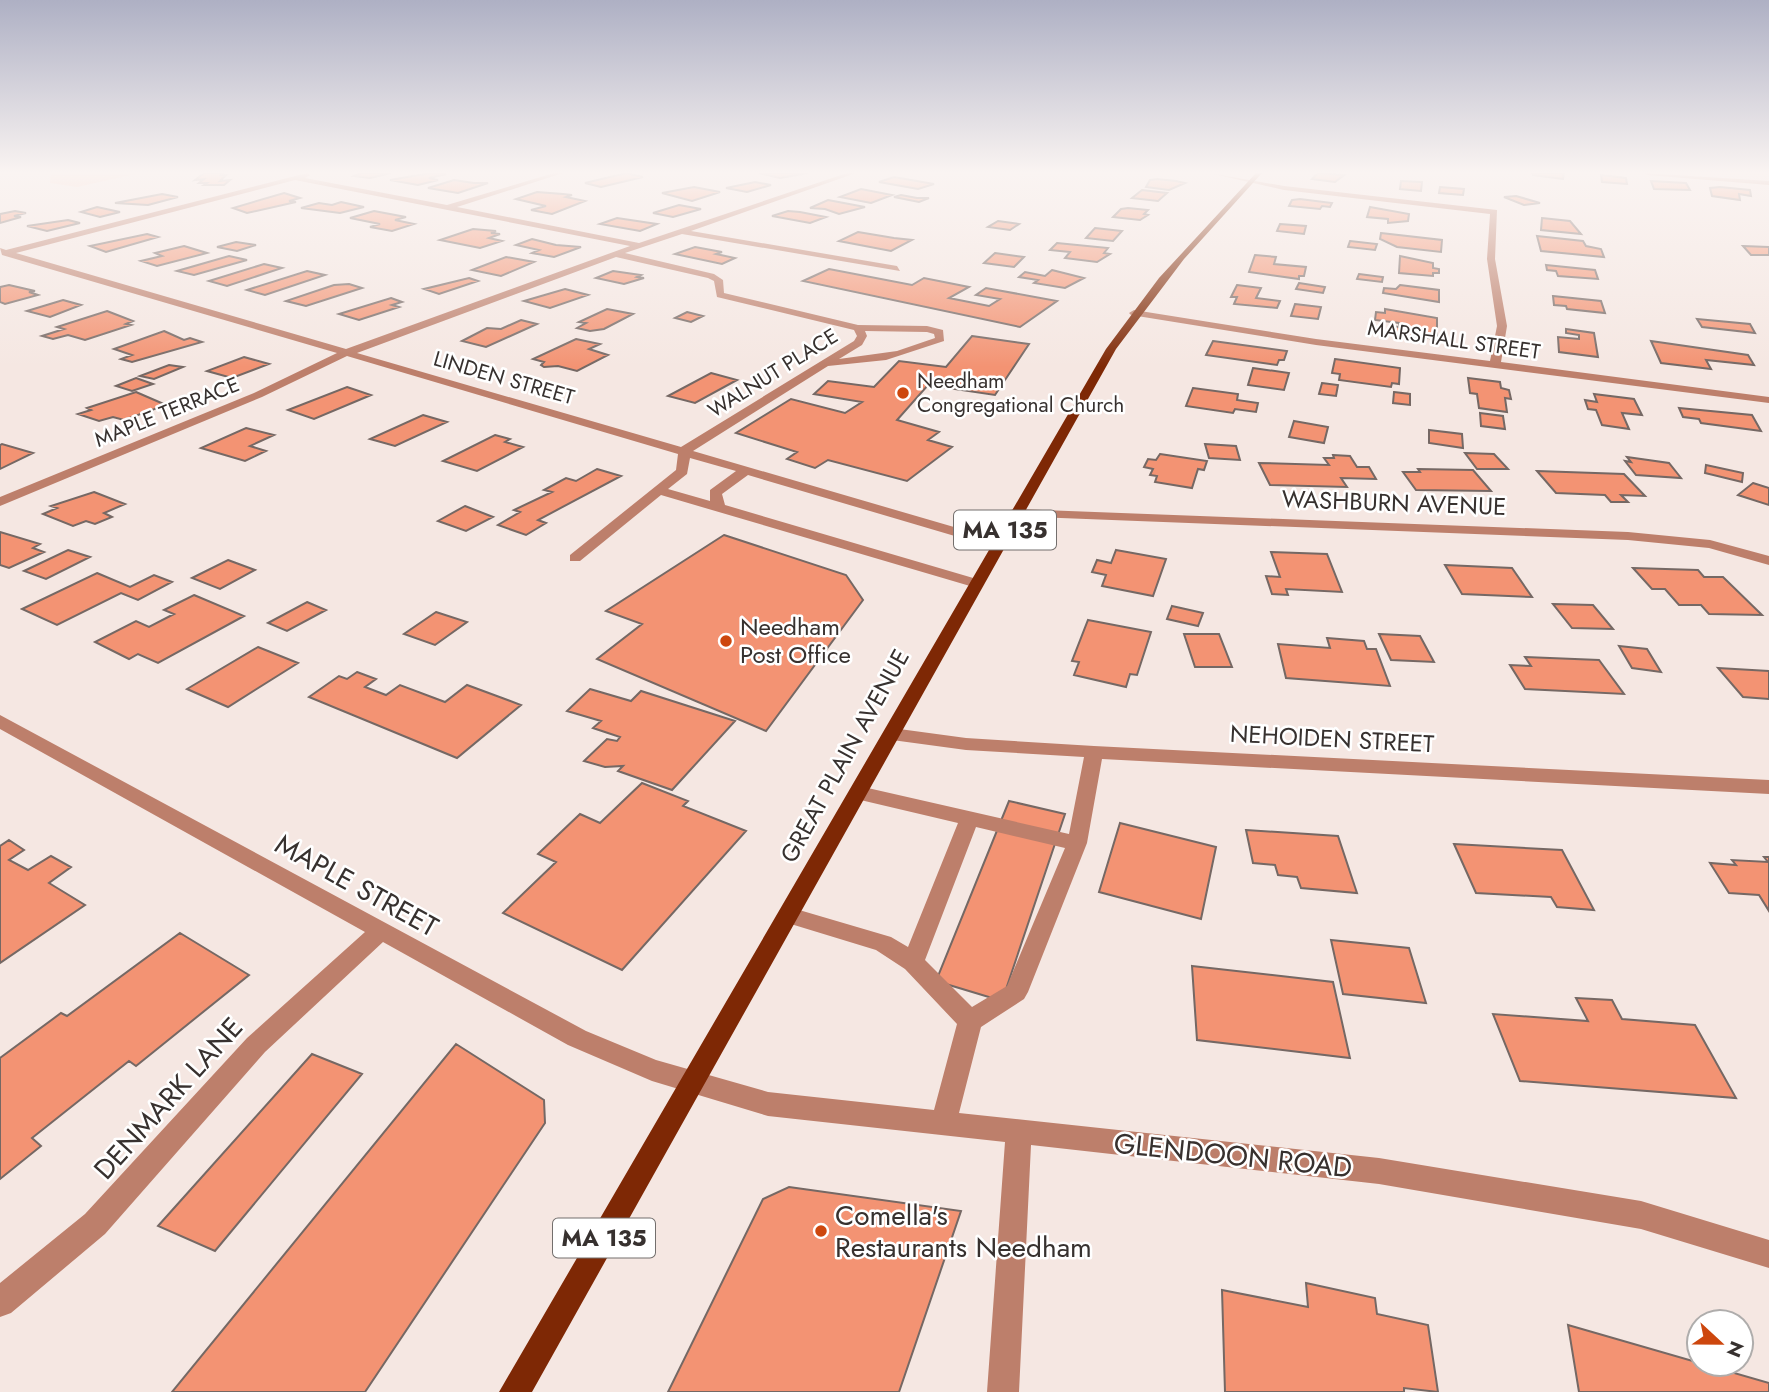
<svg xmlns="http://www.w3.org/2000/svg" width="1769" height="1392" font-family="Jost,sans-serif">
<rect width="100%" height="100%" fill="#f5e7e2"/>
<path fill="#fec6b3" d="M51,173H140L77,187L50,183Z"/>
<path fill="#f39373" stroke="#756864" stroke-width="2" d="M204,173H223L221,175H226L220,181L230,180L224,185H204L207,183H199L204,179L195,180Z
M391,173L370,178L354,176L361,173Z
M430,173L446,174L429,178L438,180L418,185L390,180Z
M626,173L643,177L601,187L585,183Z
M759,173H808L780,178Z
M1318,173H1320L1344,175L1335,182L1312,179Z
M1532,173H1564L1563,179L1533,175Z
M1601,175L1626,178L1627,184L1602,182Z
M894,177L934,184L918,189L879,182Z
M1157,179L1176,181L1185,183L1169,190L1146,187L1150,180Z
M454,180L474,183H488L458,193L428,188Z
M1401,181L1422,182L1421,191L1400,189Z
M1651,181L1686,183L1690,190L1654,189Z
M755,182L771,185L747,192L726,188Z
M694,187L720,192L692,201L662,193Z
M1440,187L1464,189L1463,195L1439,193Z
M1720,187L1750,190L1751,196L1739,194L1740,200L1712,196L1710,188Z
M861,189L892,195L871,203L840,197Z
M1142,190L1167,193L1158,201L1132,198Z
M537,192L563,194L572,195L566,197L585,201L552,214L531,210L546,206L516,199Z
M284,193L300,198L289,201L296,202L247,213L233,208Z
M162,194L178,197L148,205L115,203Z
M901,195L917,198H929L919,202L894,197Z
M1516,196L1540,203L1524,205L1504,197Z
M828,200L865,207L839,214L825,209L810,208Z
M1292,200L1300,199L1332,203L1330,207L1322,206L1320,209L1289,206Z
M341,202L364,207L340,213L301,208L319,203L332,205Z
M679,205L701,209L673,217L653,213Z
M97,207L120,212L100,217L81,212Z
M1370,207L1409,214L1408,221L1388,223V219L1367,217Z
M1128,208L1148,210L1144,214L1148,215L1140,220L1113,217L1121,209Z
M15,211L26,213L14,216L21,217L0,223V214Z
M374,211L406,217L395,220L414,224L392,231L370,227L380,224L350,218Z
M788,211L800,212L826,217L810,223L772,216Z
M617,218L657,224L640,231L600,224Z
M1542,218L1570,221L1581,234L1541,230Z
M68,220L80,223L47,231L27,226Z
M998,221L1019,224L1010,230L988,227Z
M1280,224L1306,226L1304,234L1277,231Z
M1095,228L1122,231L1113,241L1086,238Z
M473,229L496,231L491,233L500,234L489,238L502,241L480,248L440,240Z
M858,232L894,238L912,240L891,251L839,241Z
M1381,233L1442,240L1441,252L1397,247L1380,239Z
M147,234L158,237L106,252L90,246Z
M1537,236L1583,241L1586,246L1601,249L1604,257L1541,251Z
M532,239L556,245L581,247L554,257L532,253L539,250L516,245Z
M1350,241L1377,244L1375,250L1348,247Z
M236,242L256,245L237,251L217,247Z
M1057,243L1108,248L1104,253L1110,254L1097,262L1065,258L1070,252L1050,250Z
M184,246L207,253L157,266L141,261L162,256L155,253Z
M1743,246L1769,247V255H1751Z
M695,247L722,252L716,254L735,258L722,264L675,254Z
M995,253L1024,257L1014,267L984,263Z
M1255,255L1276,257L1274,264L1306,267L1304,276H1299V279L1249,272Z
M229,256L247,260L194,275L177,271Z
M1400,256L1433,263V268L1439,269V273H1433V276L1399,273Z
M506,257L534,262L501,276L472,270Z
M264,264L282,268L227,286L209,281Z
M1546,265L1595,270L1598,279L1558,276L1556,271L1547,270Z
M829,269L912,285L924,278L969,287L949,298L989,306L1000,299L976,295L986,288L1057,301L1020,327L803,281Z
M1052,270L1084,278L1065,288L1034,283L1038,280L1019,277L1025,272L1045,276Z
M307,271L325,275L265,295L247,290Z
M613,271L641,275L637,277L644,278L624,284L596,278Z
M1359,274L1383,277L1382,282L1357,279Z
M469,278L478,281L439,294L424,289Z
M1299,283L1325,287L1323,293L1296,289Z
M349,284L362,288L306,306L286,301L334,285Z
M9,285L35,291L29,292L38,295L5,304L0,302V287Z
M1237,285L1261,288L1256,298L1280,301L1277,308L1234,304L1237,297H1231Z
M1400,285L1439,290V302L1383,293L1384,288L1396,289Z
M565,289L588,295L550,308L524,301Z
M1553,296L1601,301L1605,313L1567,309L1566,306L1554,305Z
M391,298L402,302L392,305L399,307L359,320L339,314Z
M63,300L81,305L50,317L27,311Z
M1295,304L1321,307L1318,319L1291,316Z
M607,309L633,314L604,329L590,331L577,328L586,323L579,322Z
M1385,309L1437,318V339L1390,334L1391,326L1399,327V323L1375,320L1376,312L1385,313Z
M107,311L133,321L126,324L131,325L85,340L68,335L53,339L42,336L64,329L57,327Z
M687,312L703,316L691,322L675,318Z
M1697,319L1750,324L1755,333L1702,327Z
M521,320L537,324L486,347L462,341L487,328L501,329Z
M1566,329L1594,333L1598,357L1559,352L1558,337L1579,339V335L1566,333Z
M164,331L184,340L190,338L202,342L132,362L121,359L132,355L114,349Z
M972,336L1029,344L995,395L928,385L897,420L939,432L928,440L952,447L907,481L828,460L815,468L787,459L797,452L736,433L791,399L845,413L862,402L814,394L828,381L874,387L899,361L946,367Z
M576,339L600,344L589,349L608,355L577,371L558,366L544,367L541,365L544,362L533,359Z
M1213,341L1287,351L1284,360H1279L1277,365L1206,355Z
M1651,341L1748,355L1754,365L1706,360L1711,369L1661,363Z
M244,357L269,364L232,378L207,371Z
M1335,359L1400,368L1399,384L1392,383L1391,387L1339,380L1340,374L1332,373Z
M169,365L183,367L154,379L140,376Z
M1253,368L1289,373L1284,390L1248,385Z
M711,373L737,380L695,403L668,396Z
M136,378L153,384L132,391L116,386Z
M1468,378L1500,382L1501,388L1509,390L1511,399L1505,398L1507,412L1479,408L1477,394L1470,393Z
M1322,383L1338,385L1336,396L1319,394Z
M347,387L371,395L314,419L288,410Z
M1193,388L1238,394L1237,400L1258,403L1256,412L1235,409L1233,413L1186,406Z
M136,392L166,405L124,420L113,417L99,421L78,414L91,410L87,408Z
M1394,392L1410,394V405L1393,403Z
M1594,394L1634,399L1642,415L1622,413L1629,429L1602,425L1596,410L1588,409L1585,400L1597,402Z
M1679,408L1752,415L1761,431L1701,423L1699,419L1683,417Z
M1480,413L1503,416L1505,429L1481,426Z
M423,415L447,422L395,446L370,439Z
M1294,421L1328,427L1324,443L1289,437Z
M246,428L274,435L250,446L266,451L245,461L201,448Z
M1429,430L1462,434L1463,448L1429,443Z
M495,435L510,439L505,442L523,447L477,471L443,461Z
M1205,444L1236,446L1240,460L1209,458Z
M0,445L2,444L33,453L0,469Z
M1465,453L1494,454L1508,469H1477Z
M1160,454L1207,461L1204,470L1198,469L1192,488L1155,482L1157,476L1150,475L1153,469L1144,467L1148,459L1156,460Z
M1333,455L1350,456L1357,467H1369L1376,479L1341,478L1347,487L1270,485L1259,463L1329,465L1324,458H1334Z
M1627,457L1669,463L1681,478L1636,475L1625,461L1631,462Z
M1706,465L1743,473L1742,482L1705,473Z
M597,469L621,476L538,520L546,523L526,535L498,525L520,512L514,510L552,492L544,490L566,478L576,481Z
M1418,469L1473,470L1491,491L1416,490L1403,472H1420Z
M1537,471L1624,474L1645,496L1621,495L1628,502H1611L1605,495L1556,493Z
M1753,483L1769,488V505L1738,495Z
M94,492L125,504L104,513L112,517L95,524L86,521L73,526L43,514L57,508L51,506Z
M465,506L493,517L466,531L438,521Z
M0,532L40,544L33,548L44,552L9,568L0,565Z
M724,535L846,575L863,600L766,731L597,659L642,624L606,611Z
M68,550L90,557L46,579L24,571Z
M1116,550L1166,559L1153,596L1102,586L1106,575L1092,572L1097,560L1111,563Z
M1271,552L1327,554L1342,592L1286,589L1288,595L1272,594L1266,576L1280,577Z
M228,560L255,570L220,589L192,578Z
M1445,565L1512,568L1532,597L1462,594Z
M1633,568L1698,570L1704,577H1723L1762,615L1709,614L1701,605H1679L1665,589H1652Z
M97,573L130,587L154,575L172,582L138,600L121,593L57,625L22,609Z
M194,595L244,616L158,663L138,654L129,659L95,642L136,621L149,627L174,614L164,610Z
M307,602L326,610L287,631L268,623Z
M1553,604L1593,605L1613,629L1572,628Z
M1172,606L1203,613L1198,626L1167,619Z
M436,612L467,622L435,645L404,634Z
M1088,620L1151,632L1137,675L1130,674L1126,687L1074,675L1079,662L1072,661Z
M1184,634H1219L1232,667H1195Z
M1379,634L1420,636L1434,662L1391,660Z
M1327,638L1364,641L1367,649H1376L1390,686L1286,678L1278,644L1330,648Z
M1619,646L1647,649L1661,672L1632,668Z
M258,647L298,663L228,707L187,689Z
M1525,657L1599,660L1624,694L1525,689L1510,665L1531,666Z
M1718,668L1769,671V699L1743,697Z
M357,672L376,679L365,687L386,695L400,685L445,702L467,685L521,705L457,758L309,697L339,676L347,679Z
M590,689L631,701L641,691L735,721L672,790L618,771L623,766L605,767L584,761L607,739L617,741L620,737L593,728L601,721L567,711Z
M642,783L688,801L683,806L746,831L622,970L503,913L556,862L538,854L580,814L600,823Z
M1009,801L1065,814L1002,1001L936,981Z
M1120,823L1216,847L1201,919L1099,892Z
M1246,830L1338,836L1357,893L1301,888L1297,877L1278,875L1275,865L1253,863Z
M9,840L24,850L9,860L28,870L51,856L71,867L49,883L85,905L0,963V846Z
M1454,844L1562,850L1594,910L1557,907L1551,897L1476,893Z
M1764,857H1769V911L1759,895L1729,893L1710,863L1736,865L1732,860L1768,862Z
M180,933L249,975L136,1066L129,1061L32,1138L41,1146L0,1179V1058L61,1013L67,1016Z
M1331,940L1409,948L1426,1003L1343,994Z
M1192,966L1333,982L1350,1058L1197,1040Z
M1576,998L1612,1000L1622,1019L1695,1025L1736,1098L1520,1081L1493,1014L1588,1021Z
M456,1044L544,1100L545,1123L365,1392H172Z
M312,1054L362,1074L215,1251L158,1226Z
M789,1187L961,1211L899,1392H668L763,1199Z
M1306,1283L1375,1298L1377,1314L1428,1325L1438,1392L1404,1388V1392H1225L1222,1290L1308,1307Z
M1568,1325L1769,1383V1392H1579Z"/>
<g fill="none" stroke-linecap="round" stroke-linejoin="round">
<path fill="#bd7f6b" fill-rule="evenodd" d="M307,173L310,175L305,178L447,205L554,173H563L457,207L639,243L847,173H856L691,231L897,266L900,271L682,234L625,253L714,274L723,280L724,293L858,325L927,326L943,330L944,341L886,360L828,366L693,451L1002,541V547H992L748,475L722,494L725,505L980,580L983,583L980,586H970L661,495L580,561H570V555L676,470L678,454L347,356L262,397L0,506V497L254,393L337,353L2,255L0,248L6,250ZM295,180L630,246L346,349L16,253ZM616,257L708,278L714,281L717,297L854,330L857,336L854,341L681,447L357,353ZM865,331L927,332L934,334L935,338L897,351L839,359L862,345L867,336ZM690,458L736,471L710,490V501L668,489L687,474Z
M1209,173L1284,186L1497,210L1495,259L1507,326L1501,362L1769,397V403L1316,345L1131,315L1129,313L1134,310L1316,339L1490,361L1497,326L1487,259L1490,214L1284,190Z
M1644,173L1769,181V185L1647,175Z
M1015,509L1628,532L1710,540L1769,556V565L1709,548L1628,540L1010,516V510Z
M0,715L586,1031L656,1060L768,1092L934,1110L957,1024L905,969L876,950L781,921L778,915L781,909L789,907L891,937L908,947L958,823L852,798L849,793L852,788L859,786L1069,834L1084,757L966,750L892,740L886,738L883,734L886,730L892,728L966,738L1094,746L1769,780V794L1102,759L1087,843L1028,992L1024,999L981,1027L959,1113L1379,1158L1641,1201L1769,1240V1268L1641,1229L1379,1184L1031,1145L1019,1392H987L1005,1142L768,1116L652,1081L568,1045L383,942L265,1052L105,1234L11,1313L0,1317V1283L85,1214L247,1038L365,932L0,729ZM976,827L1065,848L1007,986L972,1007L925,960Z"/>
<path fill="#7e2805" fill-rule="evenodd" d="M1256,173H1262L1184,259L1116,349L532,1392H499L1106,349L1159,278Z"/>
</g>
<linearGradient id="sky" x2="0" y2="1"><stop stop-color="#aeb0c4"/><stop offset="0.47" stop-color="#faf4f2"/><stop offset="1" stop-color="#faf4f2" stop-opacity="0"/></linearGradient>
<rect width="1769" height="367" fill="url(#sky)"/>
<g fill="#cd470e" stroke="#fff" stroke-width="2.5">
<circle cx="903" cy="393" r="7"/>
<circle cx="726" cy="641" r="7"/>
<circle cx="821" cy="1231" r="7"/>
</g>
<g text-anchor="middle" stroke-width="5" stroke-linejoin="round" paint-order="stroke">
<g font-size="21" fill="#37312f" stroke="#fff">
<text transform="translate(1454 340) rotate(8)" y="7">MARSHALL STREET</text>
<text transform="translate(773 373) rotate(-32)" y="7">WALNUT PLACE</text>
<text transform="translate(504 378) rotate(16)" y="7">LINDEN STREET</text>
<text transform="translate(167 412) rotate(-22)" y="7">MAPLE TERRACE</text>
</g>
<g font-size="21" fill="#37312f" stroke="#fff" text-anchor="start">
<text x="917" y="388">Needham<tspan x="917" dy="24">Congregational Church</tspan></text>
</g>
<g fill="#fff" stroke="#736f6d" stroke-width="2">
<rect x="954" y="510.5" width="102" height="39" rx="5"/>
<rect x="553" y="1218.5" width="102" height="39" rx="5"/>
</g>
<g font-size="23" font-weight="bold" fill="#37312f">
<text x="1005" y="538">MA 135</text>
<text x="604" y="1246">MA 135</text>
</g>
<g font-size="24" fill="#37312f" stroke="#fff">
<text transform="translate(1394 503) rotate(2)" y="8">WASHBURN AVENUE</text>
<text transform="translate(1332 739) rotate(3)" y="8">NEHOIDEN STREET</text>
<text transform="translate(845 756) rotate(-61)" y="8">GREAT PLAIN AVENUE</text>
</g>
<g font-size="24" fill="#37312f" stroke="#fff" text-anchor="start">
<text x="740" y="635">Needham<tspan x="740" dy="28">Post Office</tspan></text>
</g>
<g font-size="28" fill="#37312f" stroke="#fff">
<text transform="translate(357 885) rotate(29)" y="10">MAPLE STREET</text>
<text transform="translate(168 1098) rotate(-48)" y="10">DENMARK LANE</text>
<text transform="translate(1233 1155) rotate(6)" y="10">GLENDOON ROAD</text>
</g>
<g font-size="28" fill="#37312f" stroke="#fff" text-anchor="start">
<text x="835" y="1225">Comella's<tspan x="835" dy="32">Restaurants Needham</tspan></text>
</g>
</g>
<g transform="translate(1720 1343) rotate(112)"><circle r="33" fill="#ffffff" stroke="#afadac" stroke-width="2"/>
<path d="M0-5L12 26L0 18L-12 26Z" fill="#cd470e"/>
<text y="-10" font-size="19" font-weight="bold" text-anchor="middle" fill="#37312f">N</text>
</g>
</svg>
